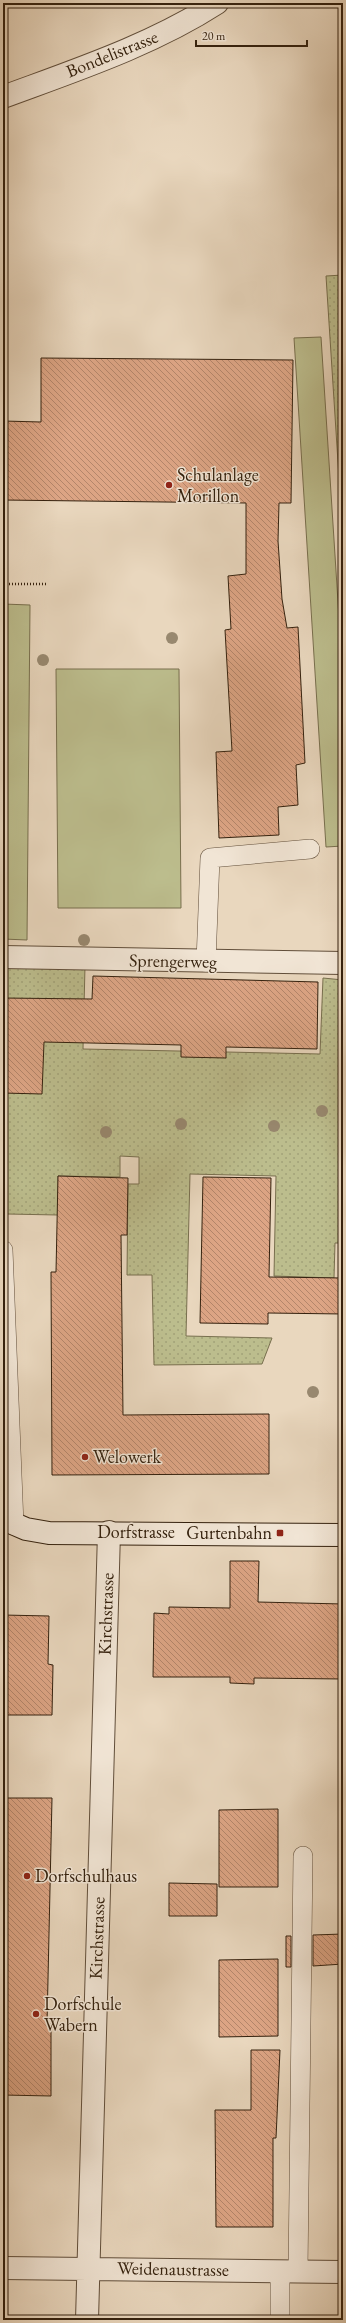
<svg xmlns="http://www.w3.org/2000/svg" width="346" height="2323" font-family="'EB Garamond',serif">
<defs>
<pattern id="park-dots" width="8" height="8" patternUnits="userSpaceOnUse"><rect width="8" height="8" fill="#bcbd8d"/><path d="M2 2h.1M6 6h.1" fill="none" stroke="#a2a278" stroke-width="1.8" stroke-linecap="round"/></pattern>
<pattern id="building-back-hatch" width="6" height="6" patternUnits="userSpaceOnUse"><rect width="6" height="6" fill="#dda585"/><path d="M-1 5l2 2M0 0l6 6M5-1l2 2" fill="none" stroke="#b4866b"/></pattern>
</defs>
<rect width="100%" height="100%" fill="#e9d7be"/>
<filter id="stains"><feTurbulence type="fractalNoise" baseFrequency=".005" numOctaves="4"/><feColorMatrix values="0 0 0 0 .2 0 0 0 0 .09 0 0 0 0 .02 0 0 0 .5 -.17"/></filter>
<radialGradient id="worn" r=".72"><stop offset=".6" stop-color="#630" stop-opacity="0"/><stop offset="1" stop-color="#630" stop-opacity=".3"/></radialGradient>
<path fill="#bcbd8d" stroke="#786f4e" d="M321,337L343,680V846L326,847L294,338Z
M3,604L30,605L27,940L3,939Z
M56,669H179L181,908H58Z"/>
<path fill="url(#park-dots)" stroke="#786f4e" d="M343,275V540L326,276Z
M3,965L85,966L83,1049L320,1054L323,978L343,980V1243H335L334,1278L274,1276L276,1176L190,1174L186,1336L272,1338L262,1364L154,1365L152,1275H127L128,1184H139V1157L120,1156V1177L58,1176V1215L7,1214L3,1173Z"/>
<path fill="url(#building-back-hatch)" stroke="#34210e" d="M41,358L293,360L291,503H279L278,541L282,599L287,628L298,627L305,763L296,765L298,805L278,807L279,835L219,838L216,752L232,751L225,630L231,629L228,576L246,574V503L3,500V421L41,422Z
M93,976L318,982L317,1049L226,1047V1058L181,1057V1045L44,1042L42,1094L3,1093V998L92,999Z
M58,1176L128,1178L127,1235H121L123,1415L269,1414V1474L52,1475L51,1272H56Z
M203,1177L271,1178L269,1277L343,1278V1314L268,1313V1324L200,1323Z
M230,1561H259L258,1602L343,1604V1679L254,1678V1684L230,1683V1677H153L154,1613L169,1614V1607L230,1608Z
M3,1615L49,1616L48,1664L53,1665L52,1715H3Z
M3,1798H52L47,2024H51V2096L3,2095Z
M278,1809V1887H219V1810Z
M169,1883L217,1884V1916H169Z
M343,1934V1964L313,1966V1935Z
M286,1936H291V1967H286Z
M278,1959V2036L219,2037V1960Z
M251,2050H280L276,2138H273V2227H216L215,2110H251Z"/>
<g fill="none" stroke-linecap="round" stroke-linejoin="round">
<g stroke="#614e3a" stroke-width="20">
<path id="lane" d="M206,962L210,858L310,849
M3,1250L14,1525
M298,2271L303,1856
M280,2320V2271"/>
</g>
<g stroke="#614e3a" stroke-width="24">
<path id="street" d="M3,97C76,70 152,45 217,3
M3,957L343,963
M3,2268L343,2272
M87,2320L109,1532"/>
</g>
<g stroke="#34210e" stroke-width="24">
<path id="secondary" d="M3,1519L26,1529L49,1533L343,1535"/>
</g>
<path stroke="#34210e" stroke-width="2.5" stroke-dasharray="1 2" stroke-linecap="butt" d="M3,584H46"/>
<use href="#lane" stroke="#f1e5d5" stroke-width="19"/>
<use href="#street" stroke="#f1e5d5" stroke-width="22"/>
<use href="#secondary" stroke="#f1e5d5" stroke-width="22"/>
</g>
<g fill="#98886f">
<circle cx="172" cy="638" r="6"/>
<circle cx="43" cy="660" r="6"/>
<circle cx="84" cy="940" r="6"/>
<circle cx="322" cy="1111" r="6"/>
<circle cx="181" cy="1124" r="6"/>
<circle cx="274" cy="1126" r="6"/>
<circle cx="106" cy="1132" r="6"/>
<circle cx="313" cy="1392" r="6"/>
</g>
<g fill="#8f2418" stroke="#f1e5d5" stroke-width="1.5">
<circle cx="169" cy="485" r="4"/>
<circle cx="85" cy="1457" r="4"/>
<rect x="276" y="1529" width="8" height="8" rx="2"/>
<circle cx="27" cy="1876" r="4"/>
<circle cx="36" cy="2014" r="4"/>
</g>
<g text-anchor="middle" stroke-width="3" stroke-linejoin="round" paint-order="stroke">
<g font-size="18" fill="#34210e" stroke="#f1e5d5">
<text transform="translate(112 54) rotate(-22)" y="6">Bondelistrasse</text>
<text transform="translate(173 961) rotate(1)" y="6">Sprengerweg</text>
<text x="136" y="1538">Dorfstrasse</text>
<text transform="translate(106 1614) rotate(-88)" y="6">Kirchstrasse</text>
<text transform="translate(97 1938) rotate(-88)" y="6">Kirchstrasse</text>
<text transform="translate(173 2269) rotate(1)" y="6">Weidenaustrasse</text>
</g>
<g font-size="18" fill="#34210e" stroke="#f1e5d5" text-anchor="start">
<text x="177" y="481">Schulanlage<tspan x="177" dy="21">Morillon</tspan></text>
<text x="93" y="1463">Welowerk</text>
<text x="272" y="1539" text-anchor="end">Gurtenbahn</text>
<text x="35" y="1882">Dorfschulhaus</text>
<text x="44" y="2010">Dorfschule<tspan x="44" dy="21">Wabern</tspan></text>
</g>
</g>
<rect width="346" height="2323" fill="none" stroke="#e9d7be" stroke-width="16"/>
<rect x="4" y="4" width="338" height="2315" fill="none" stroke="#34210e" stroke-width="2"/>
<rect x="8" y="8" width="330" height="2307" fill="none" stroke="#34210e"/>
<path d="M196 40v6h111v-6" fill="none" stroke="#34210e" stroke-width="2"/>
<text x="202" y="40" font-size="12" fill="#34210e" stroke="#f1e5d5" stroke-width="3" paint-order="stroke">20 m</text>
<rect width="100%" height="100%" filter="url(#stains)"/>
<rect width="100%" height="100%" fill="url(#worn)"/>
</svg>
